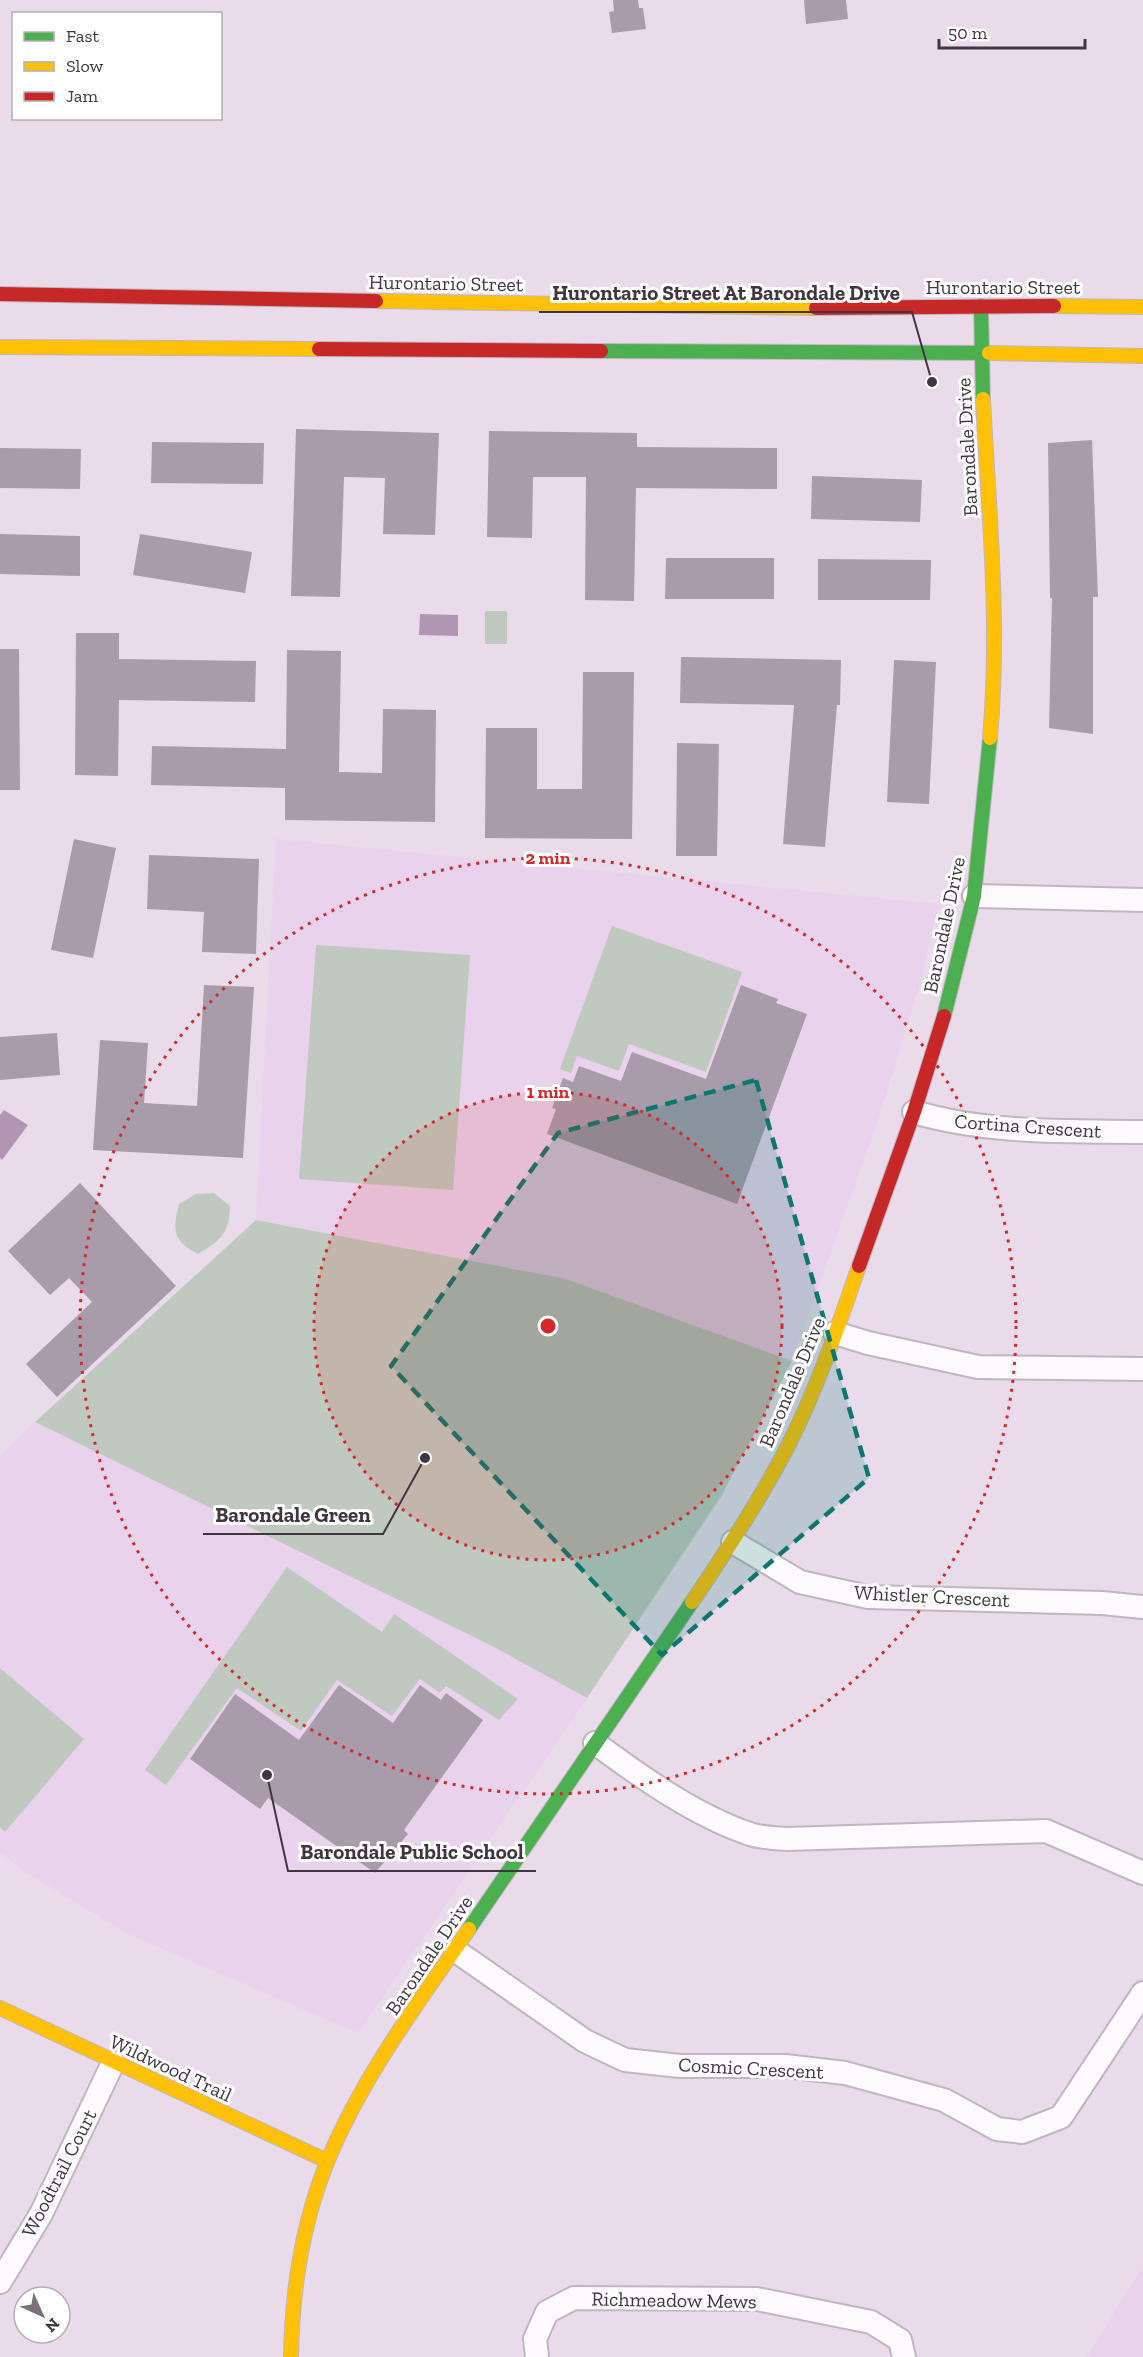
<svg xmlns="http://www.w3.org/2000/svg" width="1143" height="2357" font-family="'Zilla Slab',serif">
<rect width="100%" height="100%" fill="#e9dbea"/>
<path fill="#e9d2eb" d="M276,839L939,904L921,980L880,1114L792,1361L566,1279L256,1220Z
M35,1422L492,1646L587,1698L358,2033L128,1934L24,1871L0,1852V1455Z
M1143,2266V2357H1087Z"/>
<path fill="#c0c9bf" d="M485,611H507V644H485Z
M612,926L742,972L706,1072L629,1044L619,1071L577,1056L571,1073L560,1069Z
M316,945L470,955L453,1190L299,1179Z
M214,1193L230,1206C230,1233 220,1241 198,1254C173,1241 172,1230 179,1204L196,1194Z
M256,1220L566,1279L792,1361L722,1495L587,1698L492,1646L35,1422Z
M287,1567L382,1632L394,1614L518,1699L499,1720L446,1686L440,1693L420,1679L392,1716L337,1680L301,1731L237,1688L166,1785L145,1770Z
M0,1668L84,1739L5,1832L0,1827Z"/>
<path fill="#b195b3" d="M420,614L458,615V636L419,635Z
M4,1110L28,1125L2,1160L0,1158V1115Z"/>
<path fill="#a99caa" d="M613,0H638L639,8H643L646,29L612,33L609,12L614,11Z
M804,0H846L848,19L806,24Z
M296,429L439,433L435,535L383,534L385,478L344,477L340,597L291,596Z
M489,431L637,433V447L777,448V489L636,488L634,601L585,600L586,477H533L532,538L487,537Z
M1092,440L1098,597H1093V734L1049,728L1052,598H1050L1048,443Z
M152,442L264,443L263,484L151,483Z
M0,448L81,449L80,489L0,488Z
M812,476L922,480L920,522L811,519Z
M0,534L80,536V576L0,574Z
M140,534L252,552L245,593L133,575Z
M666,558H774V599H665Z
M818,559L931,560L930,600H818Z
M76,633H119V659L256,661L255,702L119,700L118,776L75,775Z
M0,649H19L20,790H0Z
M287,650L341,651L339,772L382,773L383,709L436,710L435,822L285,820V788L151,785L152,746L286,749Z
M681,657L841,660L840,705H837L825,847L783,844L794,705L680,703Z
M894,660L936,662L929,804L887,802Z
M583,672H634L632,839L485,838L486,728H537V789H582Z
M677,743L719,744L717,856H676Z
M74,839L116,848L93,958L51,950Z
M149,855L259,859L256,954L202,952L204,912L147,909Z
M204,985L254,987L243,1158L93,1150L100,1040L148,1043L144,1103L197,1106Z
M741,985L778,999L776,1003L807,1014L737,1204L547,1134L556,1109L552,1108L563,1078L573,1082L579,1066L621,1081L632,1052L706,1079Z
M57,1033L60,1075L0,1080V1037Z
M80,1183L176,1286L57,1397L26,1364L92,1302L69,1278L50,1295L8,1251Z
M339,1685L393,1723L420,1685L441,1700L446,1693L483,1720L404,1830L408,1834L375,1873L268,1798L260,1809L190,1759L235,1694L299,1740Z"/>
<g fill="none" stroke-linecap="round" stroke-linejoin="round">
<g stroke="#c0b6c1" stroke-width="26">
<path id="street" d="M974,896L1143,900
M914,1112C988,1134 1067,1131 1143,1132
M835,1333L868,1343L978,1367L1143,1369
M733,1542L800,1582L868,1597L1102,1603L1143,1607
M595,1743C641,1777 696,1816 750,1834C761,1838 775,1838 787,1839L1046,1831L1143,1873
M456,1951L585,2041L625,2060L680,2066H785L845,2073L944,2100L997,2129L1022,2132L1061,2117L1143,1993
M0,2282L41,2214L113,2063
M537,2357L535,2339L547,2312L574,2298L757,2299L871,2322L900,2340L904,2357"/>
</g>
<g stroke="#c0b6c1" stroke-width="16">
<path id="fast" d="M981,306L983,399
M601,351L989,353
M944,1016L974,896L990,738
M469,1929L692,1602"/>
</g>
<g stroke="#c0b6c1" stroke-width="16">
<path id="slow" d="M376,301L816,308
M1054,306L1143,307
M0,347L319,349
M989,353L1143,356
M983,399C989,512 1000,626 990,738
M692,1602C726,1552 760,1500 788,1446C817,1389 838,1327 859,1266
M0,2008L327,2161
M291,2357C292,2291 303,2221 328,2160C363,2076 418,2003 469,1929"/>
</g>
<g stroke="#c0b6c1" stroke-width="16">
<path id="jam" d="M0,294L376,301
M816,308L1054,306
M319,349L601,351
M859,1266L914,1112L944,1016"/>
</g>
<use href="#street" stroke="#fcfafc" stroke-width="22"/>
<use href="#fast" stroke="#4caf50" stroke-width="14"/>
<use href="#slow" stroke="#ffc107" stroke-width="14"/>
<use href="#jam" stroke="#c62828" stroke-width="14"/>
</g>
<path fill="#0f766e" fill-opacity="0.2" stroke="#0f766e" stroke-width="4.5" stroke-dasharray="12 8" stroke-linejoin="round" d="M756,1080L869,1478L662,1655L391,1366L558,1133Z"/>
<circle cx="548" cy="1326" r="234" fill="#d62828" fill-opacity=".12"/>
<g fill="none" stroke="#d62828" stroke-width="3" stroke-dasharray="3 6">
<circle cx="548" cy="1326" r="234"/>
<circle cx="548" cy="1326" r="468"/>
</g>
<g text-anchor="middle" stroke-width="6" stroke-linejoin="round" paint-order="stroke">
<g font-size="20" fill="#403640" stroke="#fff">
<text transform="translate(446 283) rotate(1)" y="7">Hurontario Street</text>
<text x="1003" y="294">Hurontario Street</text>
<text transform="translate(967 447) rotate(-93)" y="7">Barondale Drive</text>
<text transform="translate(944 925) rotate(-78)" y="7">Barondale Drive</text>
<text transform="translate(1028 1126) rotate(4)" y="7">Cortina Crescent</text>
<text transform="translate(792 1382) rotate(-67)" y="7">Barondale Drive</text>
<text transform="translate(932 1596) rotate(3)" y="7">Whistler Crescent</text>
<text transform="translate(429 1955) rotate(-56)" y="7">Barondale Drive</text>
<text transform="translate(171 2068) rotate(25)" y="7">Wildwood Trail</text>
<text transform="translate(751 2068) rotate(3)" y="7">Cosmic Crescent</text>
<text transform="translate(59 2173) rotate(-63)" y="7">Woodtrail Court</text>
<text transform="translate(674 2300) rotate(1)" y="7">Richmeadow Mews</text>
</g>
</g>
<circle cx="548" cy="1326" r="9" fill="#d62828" stroke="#fff" stroke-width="3"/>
<g font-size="18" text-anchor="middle" font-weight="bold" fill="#d62828" stroke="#fff" stroke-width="6" stroke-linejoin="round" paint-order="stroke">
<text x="548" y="864">2 min</text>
<text x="548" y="1098">1 min</text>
</g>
<path fill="none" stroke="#403640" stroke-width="2" d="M932 382L912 312H539M425 1458L383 1534H203M267 1775L288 1871H536"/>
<g fill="#403640" stroke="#fff" stroke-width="2">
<circle cx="932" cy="382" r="6"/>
<circle cx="425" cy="1458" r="6"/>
<circle cx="267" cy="1775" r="6"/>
</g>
<g font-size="21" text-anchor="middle" font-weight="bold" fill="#403640" stroke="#fff" stroke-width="6" stroke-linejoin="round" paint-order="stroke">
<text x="726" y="300">Hurontario Street At Barondale Drive</text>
<text x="293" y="1522">Barondale Green</text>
<text x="412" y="1859">Barondale Public School</text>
</g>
<rect x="12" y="12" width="210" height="108" fill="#ffffff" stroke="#b3afb3" stroke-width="1.5"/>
<rect x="24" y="32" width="30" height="9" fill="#4caf50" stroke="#b3afb3" stroke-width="1.5"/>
<text x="66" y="42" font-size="18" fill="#403640">Fast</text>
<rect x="24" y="62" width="30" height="9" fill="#ffc107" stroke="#b3afb3" stroke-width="1.5"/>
<text x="66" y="72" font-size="18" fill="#403640">Slow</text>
<rect x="24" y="92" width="30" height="9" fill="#c62828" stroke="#b3afb3" stroke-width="1.5"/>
<text x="66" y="102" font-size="18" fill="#403640">Jam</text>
<g transform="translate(42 2315) rotate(135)"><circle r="28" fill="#ffffff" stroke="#b3afb3" stroke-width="1.5"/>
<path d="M0-4.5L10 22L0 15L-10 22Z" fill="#7b707c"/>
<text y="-9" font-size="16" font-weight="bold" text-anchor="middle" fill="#403640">N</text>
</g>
<path d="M939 39v9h146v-9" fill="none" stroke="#403640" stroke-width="3"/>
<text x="948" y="39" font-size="18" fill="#403640" stroke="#ffffff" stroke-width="4.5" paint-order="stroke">50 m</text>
</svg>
